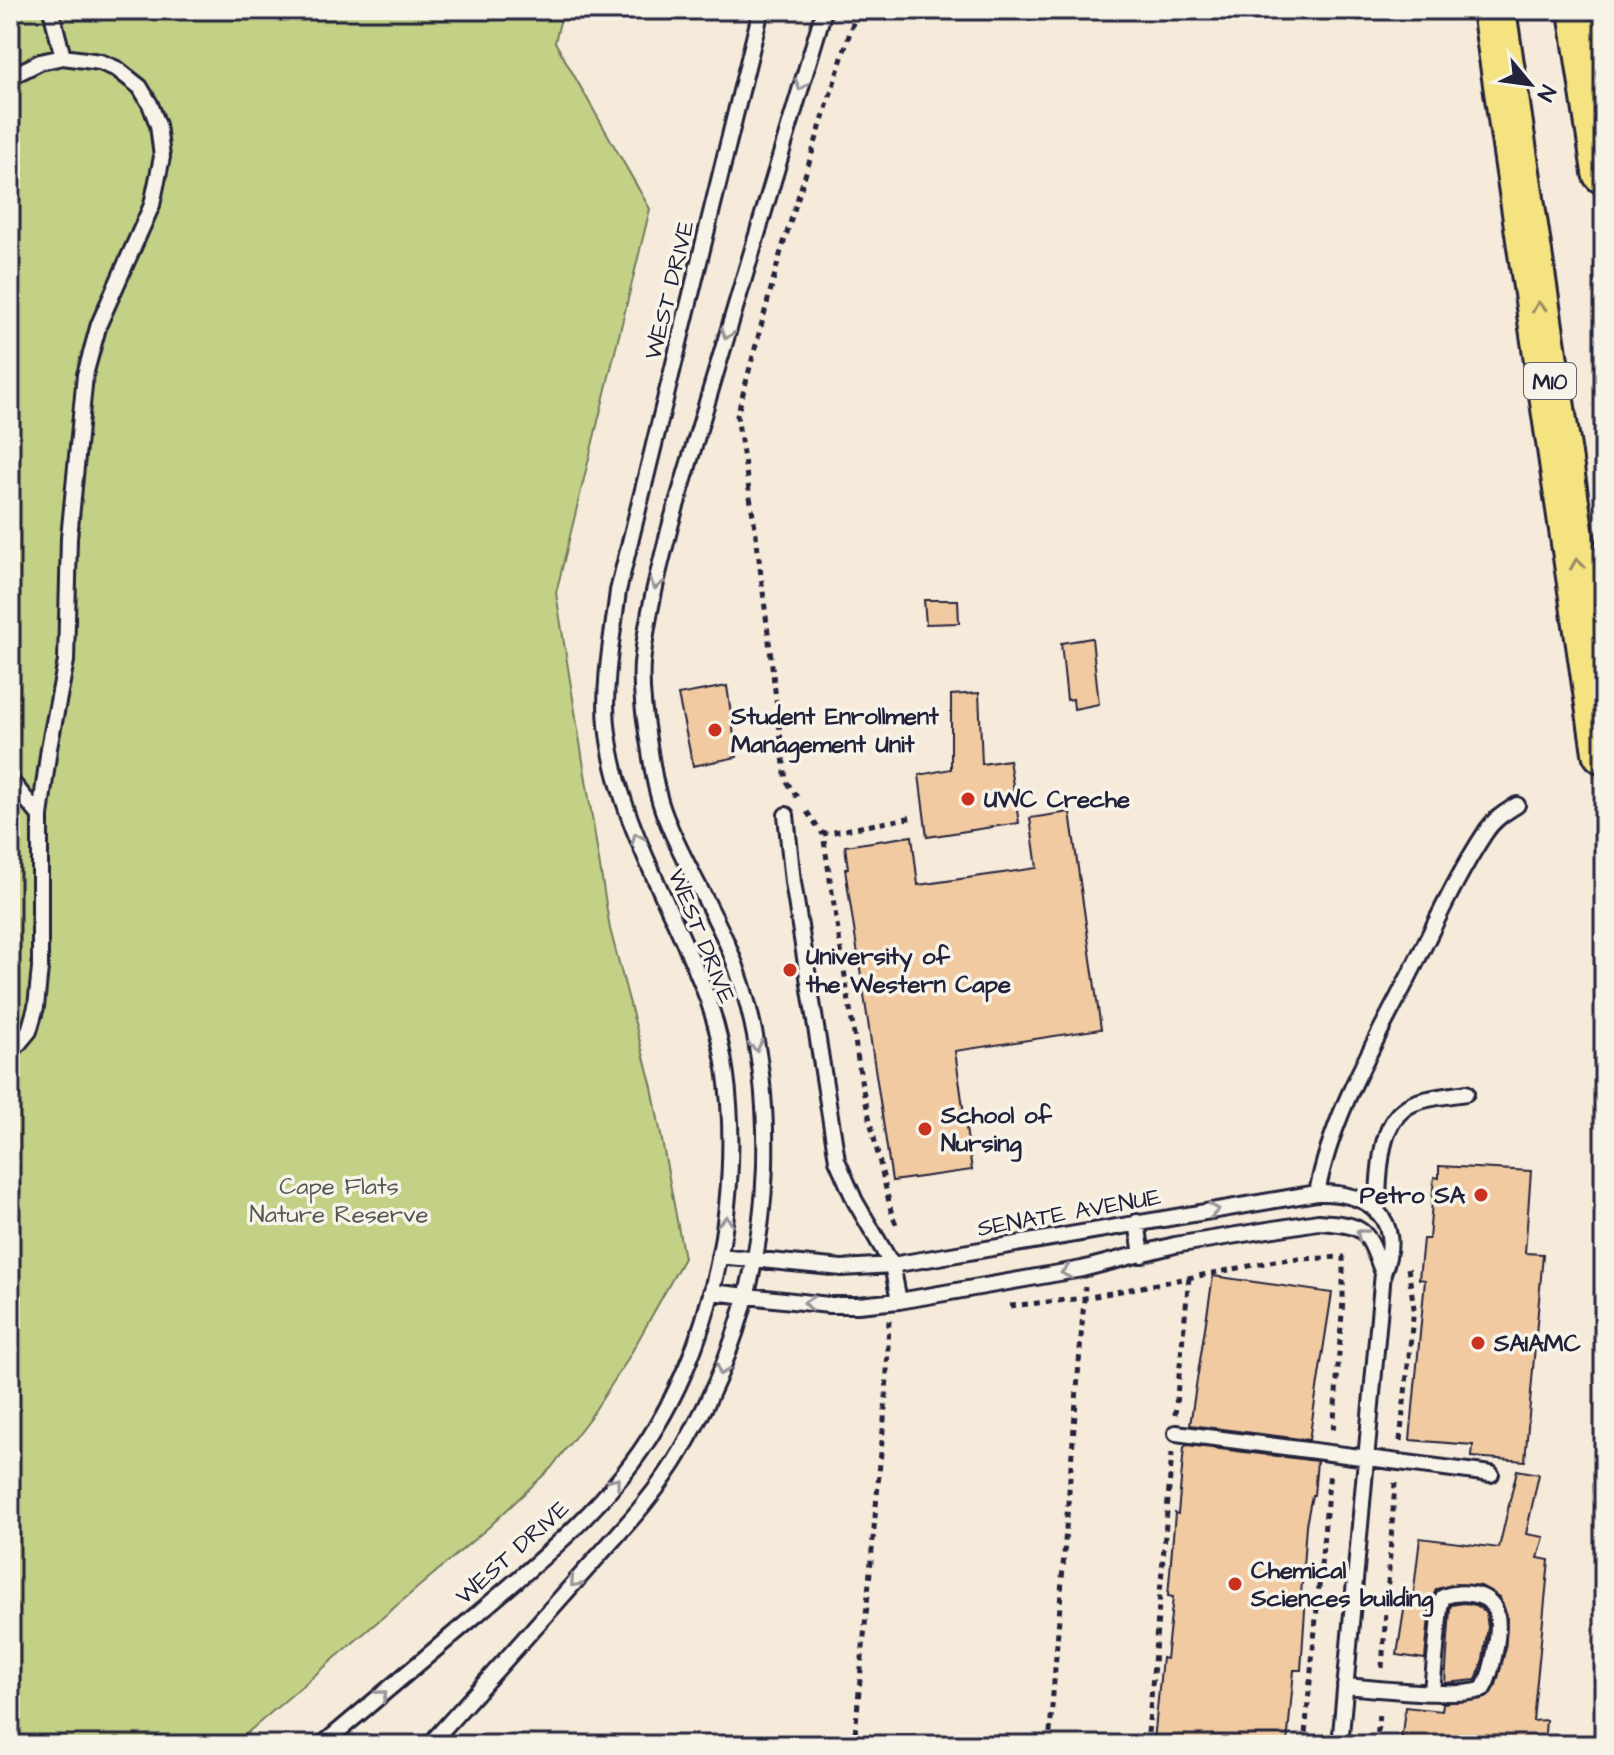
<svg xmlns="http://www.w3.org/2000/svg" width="1614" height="1755" font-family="'Architects Daughter',sans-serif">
<rect width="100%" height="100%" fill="#f6ebda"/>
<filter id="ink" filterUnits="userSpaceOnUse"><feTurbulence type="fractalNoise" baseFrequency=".0125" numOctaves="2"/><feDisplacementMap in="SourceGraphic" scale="16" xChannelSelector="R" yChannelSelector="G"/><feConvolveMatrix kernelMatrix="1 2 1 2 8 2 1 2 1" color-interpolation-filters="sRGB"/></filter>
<g filter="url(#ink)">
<path fill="#c2d185" stroke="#727a60" stroke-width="2" d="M10,10H563L555,42L650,209L556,593L610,929L652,1087L684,1258L625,1364L591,1416L551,1468L490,1526L233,1745H10Z"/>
<path fill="#f1caa1" stroke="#22223b" stroke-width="2" d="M924,600H958L959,623L926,624Z
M1092,638L1099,704L1074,709L1073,699L1067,700L1061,643Z
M727,686L737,757L693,766L678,695Z
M979,693L982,764L1009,760L1019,823L927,837L919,775L951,769V695Z
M1070,812L1101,1029L955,1051L972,1170L892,1181L845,869L848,868L845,846L912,836L918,885L1037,868L1030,818Z
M1439,1166L1531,1171L1525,1253L1543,1254L1525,1461L1472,1457L1473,1445L1410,1440L1425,1280L1419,1279L1423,1239H1429L1434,1177L1439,1178Z
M1213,1276L1332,1293L1309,1440L1190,1425Z
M1187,1445L1317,1461L1314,1495H1312L1306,1525L1301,1595H1305V1610L1301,1670H1294L1287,1745H1160V1742L1154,1741L1162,1658L1166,1659L1173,1597L1168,1596L1175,1513L1178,1514L1184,1447Z
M1517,1470L1539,1474L1526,1534L1544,1537L1538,1558L1549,1560L1533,1721L1546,1720L1544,1745H1401L1405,1707L1442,1711L1443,1703L1486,1698L1496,1685L1505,1651L1507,1616L1499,1597L1481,1586L1456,1584L1436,1589L1430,1606L1425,1659L1397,1655L1405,1604L1412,1606L1420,1538L1499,1548Z
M1464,1603L1476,1605L1486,1613L1488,1627L1483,1659L1476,1680L1445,1683L1450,1609L1451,1605Z"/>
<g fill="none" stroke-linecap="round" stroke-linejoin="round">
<g stroke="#22223b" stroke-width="20">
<path id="lane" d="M10,77L40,62L63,57
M10,780L40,816
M786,815L793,882L837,1160L855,1201L892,1265L899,1301
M10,1054L29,1031L36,1007L40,968V816L49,748L66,661L69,538L85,375L99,324L152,205L162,157L158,125L150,104L140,87L117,69L100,62L63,57L51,10
M1317,1193C1332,1114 1374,1045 1410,974C1434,927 1456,877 1485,833C1493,820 1504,813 1517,805
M1377,1212C1380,1178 1376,1121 1412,1104C1427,1097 1449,1096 1466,1093
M1137,1222L1142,1255
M719,1256L842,1268L892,1265L1317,1193C1369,1191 1405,1219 1383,1273L1340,1745
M711,1292L829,1305H858L899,1301L1082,1269L1175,1245L1318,1222C1367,1225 1366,1229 1383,1273
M1176,1433L1491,1474
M1345,1686C1374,1688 1462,1699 1483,1689C1492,1674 1503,1626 1495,1609C1486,1591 1459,1591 1443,1597L1440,1607L1432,1691
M322,1745C373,1702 425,1658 476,1615C541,1560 612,1502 656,1427C696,1361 719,1282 727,1206C734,1138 731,1065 708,1000C675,909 617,823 607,725C603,683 613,633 618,591L761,10
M429,1745C481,1688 532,1630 584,1572C618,1534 656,1495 682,1450C733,1362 762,1268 765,1166C767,1091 757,1015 728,946C710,904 685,865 668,823C659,803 654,779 651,758C646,727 640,694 642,663C647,615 659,569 671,523L824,10"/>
</g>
<g stroke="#22223b" stroke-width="48">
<path id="primary" d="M1494,10L1604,752
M1580,10L1604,172"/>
</g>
<path stroke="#22223b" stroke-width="5" stroke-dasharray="6 6" stroke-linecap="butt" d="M797,797L786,781L756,534L737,416L780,255L857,10
M807,812L823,834
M896,1224L892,1215L862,1086L823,834L914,817
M1010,1306L1085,1298L1280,1260L1343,1257V1300L1333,1433
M1175,1415L1189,1277
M1400,1441L1414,1308L1408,1268
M1382,1668L1395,1483
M854,1745L886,1398L889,1320
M1049,1745L1085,1287
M1147,1745L1172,1453
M1304,1745L1330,1471
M1377,1745L1379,1710"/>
<use href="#lane" stroke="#f7f3e8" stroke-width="14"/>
<use href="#primary" stroke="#f5e382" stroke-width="42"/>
</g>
<defs><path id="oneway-chevron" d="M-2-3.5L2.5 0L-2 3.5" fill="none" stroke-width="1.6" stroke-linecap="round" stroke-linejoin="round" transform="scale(2)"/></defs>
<g stroke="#97959a">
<use href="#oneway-chevron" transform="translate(801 85) rotate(107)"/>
<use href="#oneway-chevron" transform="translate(727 334) rotate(107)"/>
<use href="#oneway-chevron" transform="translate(656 584) rotate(104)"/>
<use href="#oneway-chevron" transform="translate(637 838) rotate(-113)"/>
<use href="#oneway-chevron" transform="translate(756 1046) rotate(78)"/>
<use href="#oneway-chevron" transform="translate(1214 1210) rotate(-9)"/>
<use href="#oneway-chevron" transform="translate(726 1221) rotate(-84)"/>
<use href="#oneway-chevron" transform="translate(1361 1234) rotate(-141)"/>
<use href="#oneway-chevron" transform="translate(1066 1272) rotate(170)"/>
<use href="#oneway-chevron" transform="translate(809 1303) rotate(-174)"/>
<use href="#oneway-chevron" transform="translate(722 1370) rotate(113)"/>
<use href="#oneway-chevron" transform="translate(615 1482) rotate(-52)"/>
<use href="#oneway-chevron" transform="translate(575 1582) rotate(132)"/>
<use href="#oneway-chevron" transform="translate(382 1695) rotate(-40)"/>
</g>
<g stroke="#968c62">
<use href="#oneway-chevron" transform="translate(1539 307) rotate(-98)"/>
<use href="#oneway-chevron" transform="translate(1577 564) rotate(-98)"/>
</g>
</g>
<g fill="#c8321e" stroke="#f7f3e8" stroke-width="3">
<circle cx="715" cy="730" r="8"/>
<circle cx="968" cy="799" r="8"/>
<circle cx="790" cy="970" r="8"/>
<circle cx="925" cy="1129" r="8"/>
<circle cx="1481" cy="1195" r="8"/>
<circle cx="1478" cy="1343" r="8"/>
<circle cx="1235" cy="1584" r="8"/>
</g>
<g text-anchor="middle" stroke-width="7" stroke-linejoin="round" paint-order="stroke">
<rect fill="#f7f3e8" stroke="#62616f" stroke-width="2" x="1524" y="363" width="52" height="36" rx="6"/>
<g font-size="22" font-weight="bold" fill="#22223b">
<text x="1550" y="389">M10</text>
</g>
<g font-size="24" fill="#22223b" stroke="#f7f3e8">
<text transform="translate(669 290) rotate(-76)" y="8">WEST DRIVE</text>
<text transform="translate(702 936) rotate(68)" y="8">WEST DRIVE</text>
<text transform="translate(1069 1212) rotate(-10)" y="8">SENATE AVENUE</text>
<text transform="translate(512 1552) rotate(-42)" y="8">WEST DRIVE</text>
</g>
<g font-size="24" font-weight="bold" fill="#22223b" stroke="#f7f3e8" text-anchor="start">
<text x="731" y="724">Student Enrollment<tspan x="731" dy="28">Management Unit</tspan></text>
<text x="984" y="807">UWC Creche</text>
<text x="806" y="964">University of<tspan x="806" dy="28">the Western Cape</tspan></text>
<text x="941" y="1123">School of<tspan x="941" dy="28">Nursing</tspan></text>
<text x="1465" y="1203" text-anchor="end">Petro SA</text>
<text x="1494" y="1351">SAIAMC</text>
<text x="1251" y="1578">Chemical<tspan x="1251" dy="28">Sciences building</tspan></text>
</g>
<g font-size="24" fill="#525751" stroke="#f7f3e8">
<text x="339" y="1194">Cape Flats<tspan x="339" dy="28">Nature Reserve</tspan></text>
</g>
</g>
<rect width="1614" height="1755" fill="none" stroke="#f7f3e8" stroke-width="40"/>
<rect x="20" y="20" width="1574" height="1715" fill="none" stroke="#22223b" stroke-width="3" filter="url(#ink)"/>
<g transform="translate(1530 84) rotate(119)" stroke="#f7f3e8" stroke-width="6" paint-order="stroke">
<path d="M0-6L14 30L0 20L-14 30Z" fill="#22223b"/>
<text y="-12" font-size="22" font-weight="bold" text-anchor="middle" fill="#22223b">N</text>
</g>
</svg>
